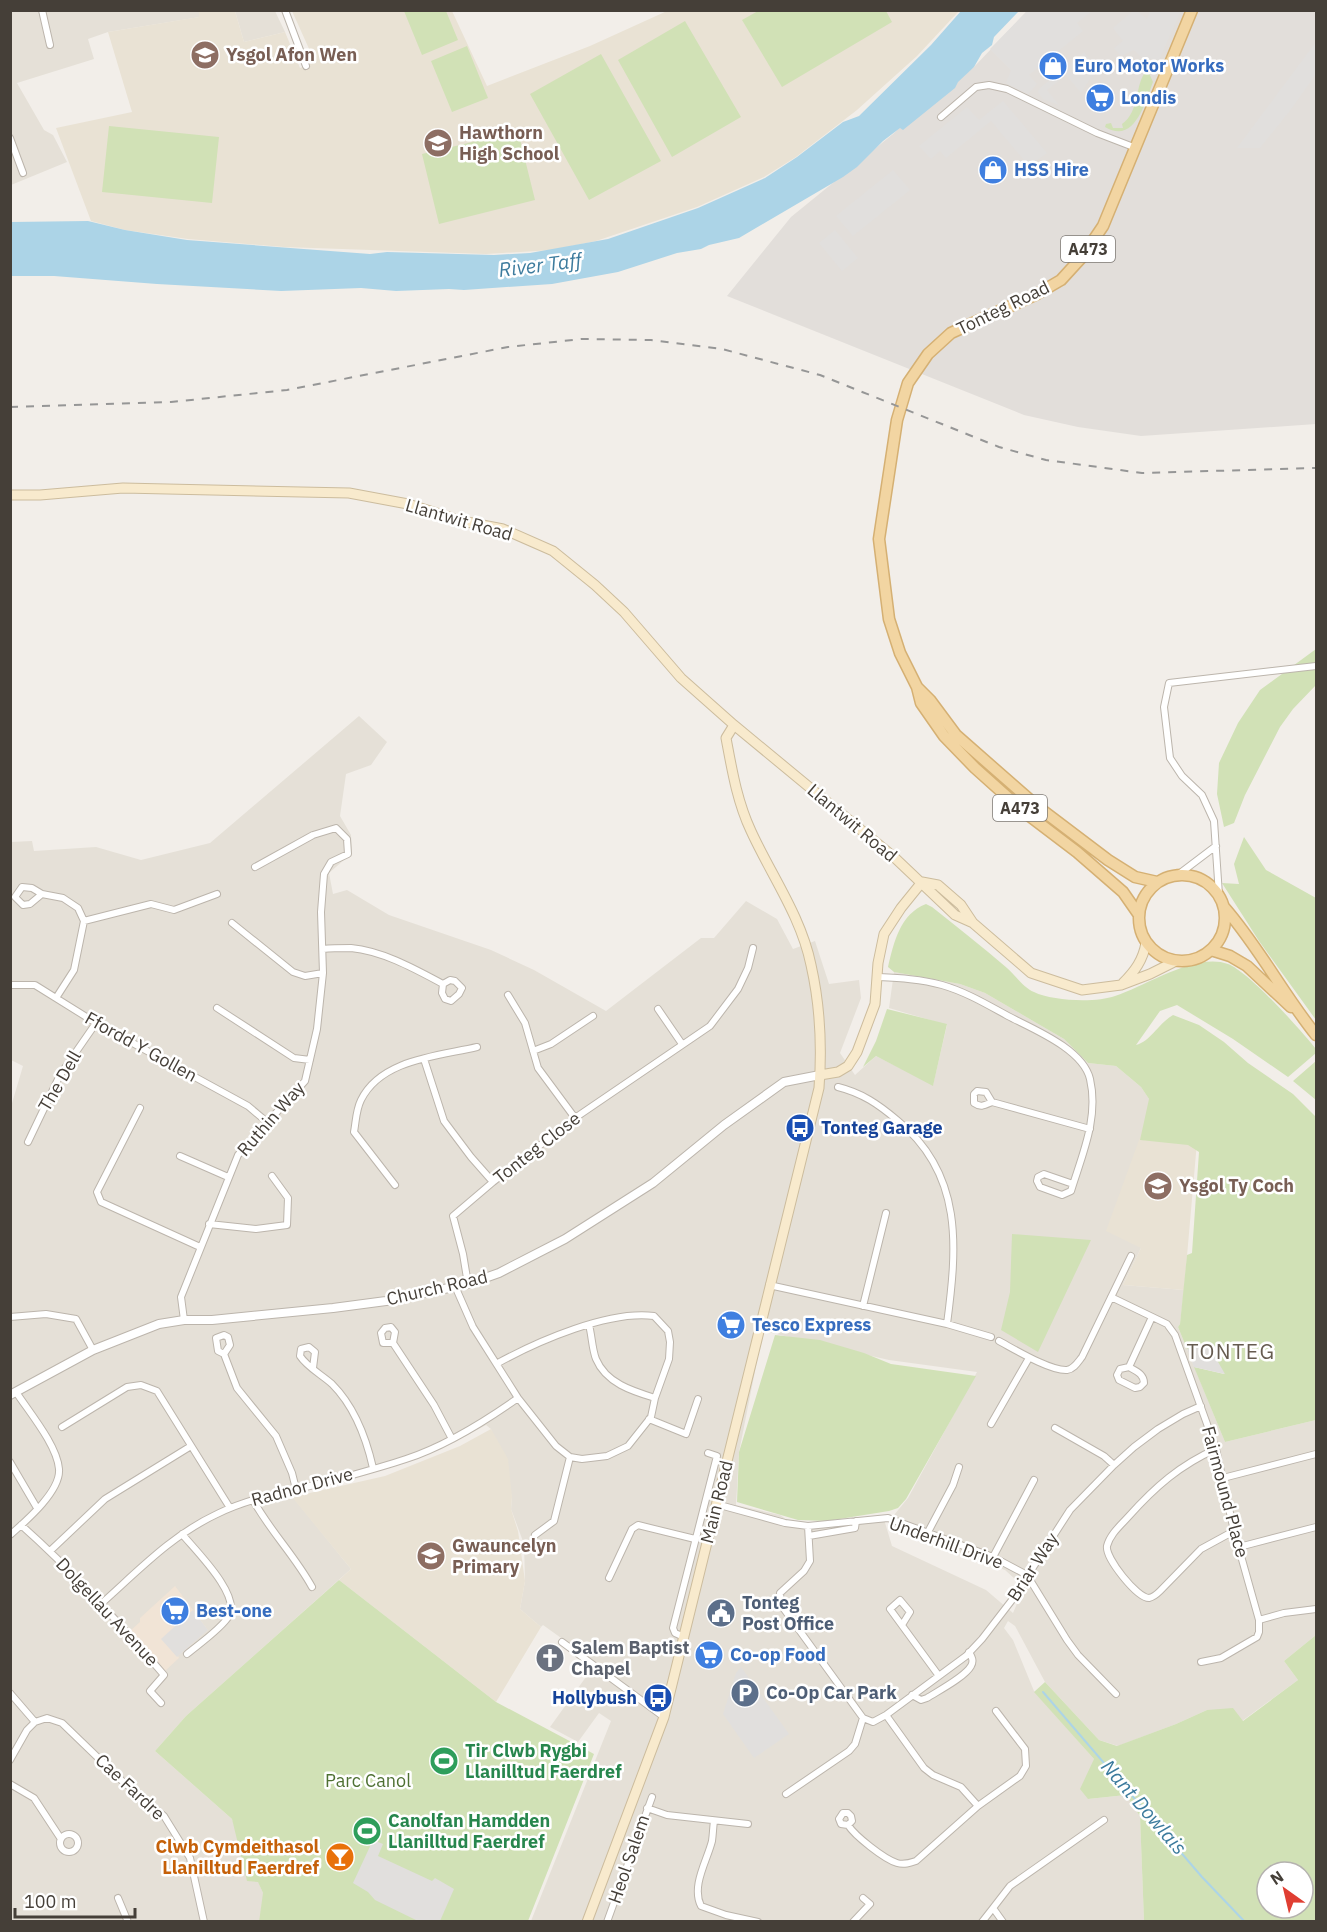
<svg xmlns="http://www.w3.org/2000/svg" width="1327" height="1932" font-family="'IBM Plex Sans',sans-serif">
<rect width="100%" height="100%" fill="#f2eee9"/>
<path fill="#e5e0d7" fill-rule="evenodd" d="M199,10L200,17L108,32L88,39L94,59L17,83L44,130L53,135L67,162L11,185L10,11Z
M235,11H275L285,32L244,42Z
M359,716L387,742L371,765L346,774L340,816L351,835L352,853L329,873L333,894L347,890L389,915L491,950L534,970L606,1011L701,938H714L746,901L777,919L793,949L815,941L829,984L859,980L861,998L840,1053L855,1075L876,1056L933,1085L947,1025L889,1008L894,972L960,984L985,993L1064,1039L1088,1063L1116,1066L1141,1087L1151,1102L1141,1248L1123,1285L1184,1290L1180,1324L1178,1327L1225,1442L1316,1420V1635L1284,1661L1298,1680L1242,1721L1207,1710L1176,1724L1118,1746L1099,1740L1045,1682L1015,1626L1008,1621L1004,1628L1013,1640L1034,1691L1094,1759L1088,1799L1126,1795L1140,1815L1144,1921H531L611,1721L599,1713L578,1742L550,1727L596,1663L543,1625L541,1627L520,1609L525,1581L524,1544L511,1509L512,1497L491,1429L486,1425L455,1442L394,1466L288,1491L351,1569L186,1716L155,1751L232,1819L263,1893L268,1921H11L10,1110L23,1066L11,1060V842L32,841L34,851L96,847L141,860L210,843ZM763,1331L889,1360L977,1372L908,1498L894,1515V1527L1005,1570L1024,1587L1013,1613L986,1590L892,1546L883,1516L808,1523L787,1520L780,1515L736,1505L739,1452Z"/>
<path fill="#f1e4d6" d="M175,1586L208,1630L178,1656L179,1658L164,1672L146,1654L140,1660L126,1644L136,1635L131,1630L140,1622V1618Z"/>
<path fill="#e2deda" d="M1027,11H1316V424L1141,436L1078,427L1024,415L727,296L791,217L893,134L928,101L974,67Z"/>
<path fill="#e9e2d4" d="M199,11H235L244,42L285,32L300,68L315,62L292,11H452L487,86L590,46L667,11H959L917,56L857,110L796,157L764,177L697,207L596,241L552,250L486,254L284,247L188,239L125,230L91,221L56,128L132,112L108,32L199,17Z
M1150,1110L1197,1142L1184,1290L1123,1285L1141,1248L1106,1231Z
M491,1429L508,1459L512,1497L511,1509L518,1531L525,1581L520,1609L541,1627L496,1702L339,1580L351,1569L292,1497L385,1476L460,1446Z"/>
<path fill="#d1e1b6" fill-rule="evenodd" d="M404,11H446L458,40L422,55Z
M886,11L892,22L782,87L742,20L758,11Z
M685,21L741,117L672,157L618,60Z
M467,46L488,98L452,112L431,61Z
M601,54L661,161L589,200L530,94Z
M1146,72L1149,73L1153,82C1145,102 1135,145 1105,127L1106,124L1111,123L1113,128H1123L1122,124C1140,112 1135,82 1146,72Z
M109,126L219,137L212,203L102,192Z
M518,131L535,200L439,224L422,154Z
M1316,649V685L1293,709L1280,727L1245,795L1234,823L1224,827L1217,794L1219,763L1238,723L1260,690Z
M1244,837L1266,870L1316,898V1020L1259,941L1222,883L1239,884L1234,864Z
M926,904L932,907C957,927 983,947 1007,968C1015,975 1024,988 1034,992C1052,1001 1096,1003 1115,996C1146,986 1196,952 1228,964C1249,972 1300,1029 1316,1049V1053L1288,1077L1233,1039L1177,1005L1160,1011L1136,1045C1151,1041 1158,1024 1173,1015L1199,1025L1224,1042L1248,1063L1293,1094L1316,1117V1420L1225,1442L1194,1367L1224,1374L1207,1343L1187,1349L1178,1327L1180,1324L1187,1255L1192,1253L1199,1152L1188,1145L1140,1140L1149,1099L1141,1087L1116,1066L1088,1063L1064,1039L985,993L960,984L894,972L888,967C894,942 900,914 926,904Z
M887,1009L947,1024L933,1086L876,1056L863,1067L876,1041Z
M1316,1061V1100L1293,1081Z
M1012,1234L1091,1240L1038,1352L1001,1330L1010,1292Z
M775,1335L820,1340L864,1353L891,1364L976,1376L906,1499L898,1508L889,1511L827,1521L798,1520L737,1502L739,1452Z
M339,1580L496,1702L594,1754L528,1921L259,1922L263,1893L258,1882L247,1881L232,1819L155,1751L186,1716Z
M1316,1635V1921H1144L1140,1816L1126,1795L1088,1799L1080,1789L1094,1759L1034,1692L1045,1682L1099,1740L1117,1746L1176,1724L1207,1710L1233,1708L1243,1721L1298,1680L1284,1661ZM1267,1872H1303V1908H1267Z"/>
<path fill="#e1dfdd" d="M1134,10L1137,11L1147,19L1150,11H1181L1159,60L1141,57L1134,50L1121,56L1114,48L1123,41L1113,28Z
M1027,11H1092L1077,23L1083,31L1029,75L1037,84L1028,94L1006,83L1011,70L990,49Z
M1316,42V74L1289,112L1260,148H1237Z
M1084,52L1098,69L1110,60L1113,64L1091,77L1081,93L1066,75L1047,90L1059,105L1043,99L1038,92L1040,88Z
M1003,101L1047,153L1029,166L991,121L946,158L940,151L931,159L919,146L967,107L979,120Z
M893,170L910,190L853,236L836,216Z
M835,230L858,258L842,271L819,243Z
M1207,1343L1225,1374L1194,1367L1187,1349Z
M193,1610L208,1630L177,1657L161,1639Z
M741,1667L789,1734L754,1758L723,1714L736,1673Z
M373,1840L383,1844L378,1856L432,1881L435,1878L454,1889L440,1921H418L375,1900L368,1892L353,1883Z"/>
<path fill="#acd4e7" d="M961,11H1019L994,37L992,45L982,53L974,67L958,82L955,88L903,130L900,128L883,141L857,167L843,177L739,238L709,245L701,249L677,253L618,272L552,284L464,290L449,289L396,291L361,288L281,291L157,284L54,276H11V222L88,221L125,230L187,240L370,254L387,252L494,255L530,253L608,239L698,208L765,178L797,157L843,122L859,116L931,45Z"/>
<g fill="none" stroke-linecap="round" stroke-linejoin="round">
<path stroke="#acd4e7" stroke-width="2" d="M1043,1692L1202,1877L1245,1922"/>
<g stroke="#bcb5ac" stroke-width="8">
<path id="minor" d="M42,10L50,45
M285,10L306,66
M941,117L976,87L989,85L1007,89L1097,133L1136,148
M10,138L23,173
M1179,874L1216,846
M42,894L30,904L23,905L15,897L22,887L32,888L42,894L63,898L78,908L84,921L74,970L56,998
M1219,895L1214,821L1202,795L1182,776L1170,758L1164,707L1169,683L1316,666
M84,921L151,904L174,910L217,894
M232,923L293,972L305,976L323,973
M323,949C332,948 342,948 351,948C383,951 415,969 443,984L450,980L455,981L462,988L459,994L451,1001L445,999L442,993L443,984
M878,977C899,978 921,979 942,985C966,992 986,1004 1008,1016C1033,1029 1083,1049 1090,1079C1099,1118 1082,1155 1071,1191L1062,1195L1040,1187L1037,1181L1038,1177L1044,1174L1073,1184
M10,985H35L96,1023L248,1106L267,1122
M508,995L525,1023L538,1068L575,1118
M217,1008L294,1058L310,1060
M658,1009L682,1044
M533,1051L551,1044L593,1016
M424,1059L444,1121L471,1157L493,1182
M838,1087C862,1093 878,1104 897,1120C964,1174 957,1248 947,1324
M992,1102L986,1092L977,1091L974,1094V1103C981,1108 985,1105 992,1102L1090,1129
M140,1108L97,1192L101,1202L200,1247
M28,1142L60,1075L96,1023
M180,1156L228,1177
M395,1185L354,1132C356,1121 356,1110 361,1100C381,1059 439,1056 477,1047
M209,1224L256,1229L287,1225L288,1198L272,1176
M468,1284L463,1254L453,1216L493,1182L575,1118L710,1026L738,989L748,968L753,948
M769,1285L947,1324L991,1337
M455,1286L473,1327L518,1398L556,1446L570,1457L582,1459L607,1456L628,1446L651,1417L655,1398L669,1359L670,1342L668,1331L654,1316C609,1310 538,1341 498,1363
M1111,1297L1167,1324L1175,1335L1216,1449L1234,1531L1259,1620V1632L1257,1637L1221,1658L1201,1662
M863,1306L886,1213
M10,1317L46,1314L76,1319L93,1350
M184,1320L181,1297L238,1155L305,1081L317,1029L323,973L321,912L324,874L331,862L348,854L347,839L336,828L313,835L255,867
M589,1325C592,1336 592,1349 596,1359C606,1383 632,1391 655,1398
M999,1341C1014,1349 1050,1371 1067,1370C1074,1369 1078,1362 1082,1357L1131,1256
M393,1343L395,1332L391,1327L385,1328L381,1333L383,1343H393L434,1405L452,1439
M224,1354L230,1345L228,1337L224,1335L216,1338L218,1351L224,1354L237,1388L276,1436L292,1473L296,1489
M1129,1367C1136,1371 1144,1374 1144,1383L1140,1387L1135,1388L1119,1380L1117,1375L1120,1369L1129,1367L1152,1317
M313,1368L315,1352L309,1347L301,1349L300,1356C307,1367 322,1375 332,1384C355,1407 366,1437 373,1468
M649,1419L686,1434L698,1399
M991,1424L1029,1358
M62,1427L127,1387L141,1385L157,1391L230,1508
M1055,1428L1104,1456L1114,1465
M1216,1449C1180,1465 1155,1487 1129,1516C1121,1525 1110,1534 1107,1546C1105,1558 1137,1598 1149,1598C1154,1597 1157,1594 1160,1591L1201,1549L1234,1531
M10,1462L37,1508
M1223,1478L1316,1454
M253,1500C270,1531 295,1556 312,1587
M716,1504L785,1523L808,1526L888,1518L993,1557L1027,1575L1067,1640L1078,1655L1116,1694
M21,1525C73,1571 119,1623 164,1675L150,1691L161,1703
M808,1526L810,1561L804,1571L780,1593L781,1605L863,1718
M928,1532L953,1485L959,1467
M182,1534C196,1551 241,1595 229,1616C221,1629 199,1644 187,1654
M10,1535C26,1521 61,1491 59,1469C57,1445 29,1412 16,1392
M535,1535L554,1521L570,1457
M809,1536L855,1528L856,1521
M1239,1547L1316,1527
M50,1551L105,1499L191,1446
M993,1557L1034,1480
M609,1578L632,1529L638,1525L695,1539
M102,1603C138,1571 172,1535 217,1514C253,1496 293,1491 331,1481C356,1474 382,1467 406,1459C446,1446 484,1422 518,1398
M1259,1620L1284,1613L1316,1609
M902,1625L910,1612L900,1600L890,1609L939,1676
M684,1637L675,1633L673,1628L717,1456L708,1453
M562,1642L664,1717
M10,1693L35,1722
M912,1695L921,1700L927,1698C938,1691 965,1677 971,1666C974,1661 972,1657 969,1652
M886,1715L924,1768L933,1775L961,1787L978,1806
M863,1718L873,1722L886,1715L966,1656L982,1639L1012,1600L1070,1510L1114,1465L1134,1447L1158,1429L1183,1414L1201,1406
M10,1760L27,1730L35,1722L47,1718L62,1723L121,1780L164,1816L190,1858L204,1922
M10,1784L34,1798L61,1839
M786,1794L849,1751L855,1744L863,1718
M647,1808L667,1815L748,1824
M714,1821C713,1828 713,1834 712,1841C707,1861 691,1886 701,1906L726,1915L758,1922
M848,1825L852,1821L851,1816L848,1813H843L839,1819L841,1824L848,1825C855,1836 884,1859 897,1863C904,1865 910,1863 916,1861L978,1806L1020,1776L1026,1766L1025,1749L996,1711
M60 1843a9 9 0 1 1 18 0a9 9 0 1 1-18 0Z
M118,1898L128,1922
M993,1908L1010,1886L1104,1820
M607,1922L652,1797
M853,1922L870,1904L863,1898
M982,1922L993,1908L1003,1922"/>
</g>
<g stroke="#bcb5ac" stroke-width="10">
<path id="tertiary" d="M10,1395L93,1350L159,1324L184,1320H212L333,1308L386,1301L468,1284L499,1273L565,1239L653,1183L724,1125L784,1082L820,1075"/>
</g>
<g stroke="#ccbc9d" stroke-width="11">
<path id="secondary" d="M10,495H40L123,488L349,493L408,504L462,521L503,529L553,551L595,585L624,612L681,678L734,725L895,858L955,915L973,923
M922,882L938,885L961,905L973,923L1031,973L1082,990L1121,985L1150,974L1176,961
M1123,983C1135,971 1143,960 1146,943
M820,1075L838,1072L848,1066L857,1052L875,1004L878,963L884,934L901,908L922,882
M587,1922L664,1717L819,1088C822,1048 820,1005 811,965C801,916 771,875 751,831C737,801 732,770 726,738L734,725"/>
</g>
<g stroke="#d5b073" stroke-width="13">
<path id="primary" d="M917,687L930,700L956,735L1038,807L1108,860L1135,877L1157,882
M1139 918a43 43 0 1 1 86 0a43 43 0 1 1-86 0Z
M1224,907C1259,947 1283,994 1316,1035
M1139,915L1123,892L1077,852L1023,811L975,768L944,736L921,703L917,687L900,653L889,619L879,539L897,420L908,383L928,354L951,333L1037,294L1061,280L1082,257L1103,226L1192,10
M1211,950L1230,956L1247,966L1291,1007"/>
</g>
<use href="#minor" stroke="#fff" stroke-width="6"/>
<use href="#tertiary" stroke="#fff" stroke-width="8"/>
<use href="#secondary" stroke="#f8eacd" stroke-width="9"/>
<use href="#primary" stroke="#f2d5a2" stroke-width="10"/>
<path stroke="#969696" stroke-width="2" stroke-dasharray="8 8" stroke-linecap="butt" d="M10,407L171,402L287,390L508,347L581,339L651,340L722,349L820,375L999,447L1046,460L1142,473L1316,468"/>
</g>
<defs>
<g id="school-disc" transform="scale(1.5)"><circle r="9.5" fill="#8d6e63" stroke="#fff"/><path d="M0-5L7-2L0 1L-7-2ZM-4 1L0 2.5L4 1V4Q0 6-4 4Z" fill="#fff"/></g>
<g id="shop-disc" transform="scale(1.5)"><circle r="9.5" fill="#3f7fe0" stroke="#fff"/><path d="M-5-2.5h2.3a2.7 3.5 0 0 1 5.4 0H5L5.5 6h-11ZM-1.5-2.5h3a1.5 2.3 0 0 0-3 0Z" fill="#fff"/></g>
<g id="supermarket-disc" transform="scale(1.5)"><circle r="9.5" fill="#3f7fe0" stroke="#fff"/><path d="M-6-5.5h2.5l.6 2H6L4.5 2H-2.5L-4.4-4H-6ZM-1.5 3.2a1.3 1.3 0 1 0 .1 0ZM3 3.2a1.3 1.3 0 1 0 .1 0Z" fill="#fff"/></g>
<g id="bus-disc" transform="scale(1.5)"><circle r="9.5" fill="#1a4fb4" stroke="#fff"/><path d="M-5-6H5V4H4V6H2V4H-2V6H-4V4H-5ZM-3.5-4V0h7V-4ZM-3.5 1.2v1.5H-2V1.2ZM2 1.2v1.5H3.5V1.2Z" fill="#fff"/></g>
<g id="civic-disc" transform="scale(1.5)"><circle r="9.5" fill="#5c6f8a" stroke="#fff"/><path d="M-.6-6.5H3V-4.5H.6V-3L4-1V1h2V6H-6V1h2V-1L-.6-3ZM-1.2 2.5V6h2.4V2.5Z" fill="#fff"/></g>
<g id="church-disc" transform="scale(1.5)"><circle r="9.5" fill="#6b7280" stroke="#fff"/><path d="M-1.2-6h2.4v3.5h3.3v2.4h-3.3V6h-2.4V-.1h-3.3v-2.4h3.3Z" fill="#fff"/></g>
<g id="parking-disc" transform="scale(1.5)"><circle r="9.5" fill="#5c6f8a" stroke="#fff"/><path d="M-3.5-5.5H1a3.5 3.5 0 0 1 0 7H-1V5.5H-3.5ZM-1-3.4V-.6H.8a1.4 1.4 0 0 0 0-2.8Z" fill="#fff"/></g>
<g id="stadium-disc" transform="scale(1.5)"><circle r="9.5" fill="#2e9e5b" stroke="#fff"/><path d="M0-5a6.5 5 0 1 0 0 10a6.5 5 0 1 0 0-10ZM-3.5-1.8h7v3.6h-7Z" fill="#fff"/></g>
<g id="bar-disc" transform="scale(1.5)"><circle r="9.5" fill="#e8710a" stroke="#fff"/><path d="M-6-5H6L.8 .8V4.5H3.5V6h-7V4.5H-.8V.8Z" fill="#fff"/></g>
</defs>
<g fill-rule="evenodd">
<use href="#school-disc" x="205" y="55"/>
<use href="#shop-disc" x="1053" y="66"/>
<use href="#supermarket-disc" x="1100" y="98"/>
<use href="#school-disc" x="438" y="143"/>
<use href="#shop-disc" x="993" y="170"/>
<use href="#bus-disc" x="800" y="1128"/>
<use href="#school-disc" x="1158" y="1186"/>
<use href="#supermarket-disc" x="731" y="1325"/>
<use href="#school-disc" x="431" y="1556"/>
<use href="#supermarket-disc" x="175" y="1611"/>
<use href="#civic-disc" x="721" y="1613"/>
<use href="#supermarket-disc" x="709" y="1655"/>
<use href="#church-disc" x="550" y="1658"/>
<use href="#parking-disc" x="745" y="1693"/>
<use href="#bus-disc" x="658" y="1698"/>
<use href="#stadium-disc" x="444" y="1761"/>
<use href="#stadium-disc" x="367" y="1831"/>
<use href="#bar-disc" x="340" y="1857"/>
</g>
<g text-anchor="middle" stroke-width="5" stroke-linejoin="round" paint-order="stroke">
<g fill="#fff" stroke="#7d7974" stroke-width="1.5">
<rect x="1061" y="236" width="54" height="26" rx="4.5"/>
<rect x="993" y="795" width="54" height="26" rx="4.5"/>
</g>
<g font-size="16" font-weight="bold" fill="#453f38">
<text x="1088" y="255">A473</text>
<text x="1020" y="814">A473</text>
</g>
<g font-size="18" font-weight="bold" fill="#785e54" stroke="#fff" text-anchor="start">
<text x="226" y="61">Ysgol Afon Wen</text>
<text x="459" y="139">Hawthorn<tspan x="459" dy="21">High School</tspan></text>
<text x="1179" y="1192">Ysgol Ty Coch</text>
<text x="452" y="1552">Gwauncelyn<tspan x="452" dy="21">Primary</tspan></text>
</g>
<g font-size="18" font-weight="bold" fill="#366cbe" stroke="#fff" text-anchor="start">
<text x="1074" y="72">Euro Motor Works</text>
<text x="1121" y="104">Londis</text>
<text x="1014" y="176">HSS Hire</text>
<text x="752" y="1331">Tesco Express</text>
<text x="196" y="1617">Best-one</text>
<text x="730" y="1661">Co-op Food</text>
</g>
<g font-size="18" fill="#453f38" stroke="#fff">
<text transform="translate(1003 308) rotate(-26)" y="6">Tonteg Road</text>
<text transform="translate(459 520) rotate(16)" y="6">Llantwit Road</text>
<text transform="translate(852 823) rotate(40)" y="6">Llantwit Road</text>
<text transform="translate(141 1047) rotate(29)" y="6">Ffordd Y Gollen</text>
<text transform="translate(60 1081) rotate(-60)" y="6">The Dell</text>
<text transform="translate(271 1119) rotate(-49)" y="6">Ruthin Way</text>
<text transform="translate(537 1148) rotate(-38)" y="6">Tonteg Close</text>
<text transform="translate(437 1288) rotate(-13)" y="6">Church Road</text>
<text transform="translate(302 1487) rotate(-15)" y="6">Radnor Drive</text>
<text transform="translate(1225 1492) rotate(75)" y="6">Fairmound Place</text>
<text transform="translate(717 1502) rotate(-76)" y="6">Main Road</text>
<text transform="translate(946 1543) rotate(20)" y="6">Underhill Drive</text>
<text transform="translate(1033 1567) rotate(-57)" y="6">Briar Way</text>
<text transform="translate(107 1612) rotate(47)" y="6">Dolgellau Avenue</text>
<text transform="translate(130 1787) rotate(43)" y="6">Cae Fardre</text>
<text transform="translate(629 1859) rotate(-71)" y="6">Heol Salem</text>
</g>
<g font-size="18" font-weight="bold" fill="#164399" stroke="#fff" text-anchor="start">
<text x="821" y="1134">Tonteg Garage</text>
<text x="637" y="1704" text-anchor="end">Hollybush</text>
</g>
<g font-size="18" font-weight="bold" fill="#4e5e75" stroke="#fff" text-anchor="start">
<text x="742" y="1609">Tonteg<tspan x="742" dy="21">Post Office</tspan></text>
<text x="766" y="1699">Co-Op Car Park</text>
</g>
<g font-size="18" font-weight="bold" fill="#5b616d" stroke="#fff" text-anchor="start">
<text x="571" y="1654">Salem Baptist<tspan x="571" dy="21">Chapel</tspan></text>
</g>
<g font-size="18" font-weight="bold" fill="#27864d" stroke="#fff" text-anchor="start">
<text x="465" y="1757">Tir Clwb Rygbi<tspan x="465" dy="21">Llanilltud Faerdref</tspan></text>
<text x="388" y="1827">Canolfan Hamdden<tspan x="388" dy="21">Llanilltud Faerdref</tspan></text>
</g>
<g font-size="18" fill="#4e7032" stroke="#fff">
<text x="368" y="1787">Parc Canol</text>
</g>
<g font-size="18" font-weight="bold" fill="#c56008" stroke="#fff" text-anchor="end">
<text x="319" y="1853">Clwb Cymdeithasol<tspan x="319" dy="21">Llanilltud Faerdref</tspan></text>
</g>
<g font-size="20" font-style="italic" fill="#3c7b9d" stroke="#fff">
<text transform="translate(540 265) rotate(-7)" y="7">River Taff</text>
<text transform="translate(1144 1807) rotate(49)" y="7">Nant Dowlais</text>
</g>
<g font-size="21" letter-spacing="1.5" fill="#665c50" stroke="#fff">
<text x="1231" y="1359">TONTEG</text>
</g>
</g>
<rect width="1327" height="1932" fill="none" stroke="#453f38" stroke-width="24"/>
<g transform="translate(1285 1890) rotate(326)"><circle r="28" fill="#ffffff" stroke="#b5b2af" stroke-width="1.5"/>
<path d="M0-4.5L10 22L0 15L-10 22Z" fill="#e03e32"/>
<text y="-9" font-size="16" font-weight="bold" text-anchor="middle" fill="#453f38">N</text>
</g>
<path d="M15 1908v9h120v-9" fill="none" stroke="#453f38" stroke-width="3"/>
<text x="24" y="1908" font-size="18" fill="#453f38" stroke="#ffffff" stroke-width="4.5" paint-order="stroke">100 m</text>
</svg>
